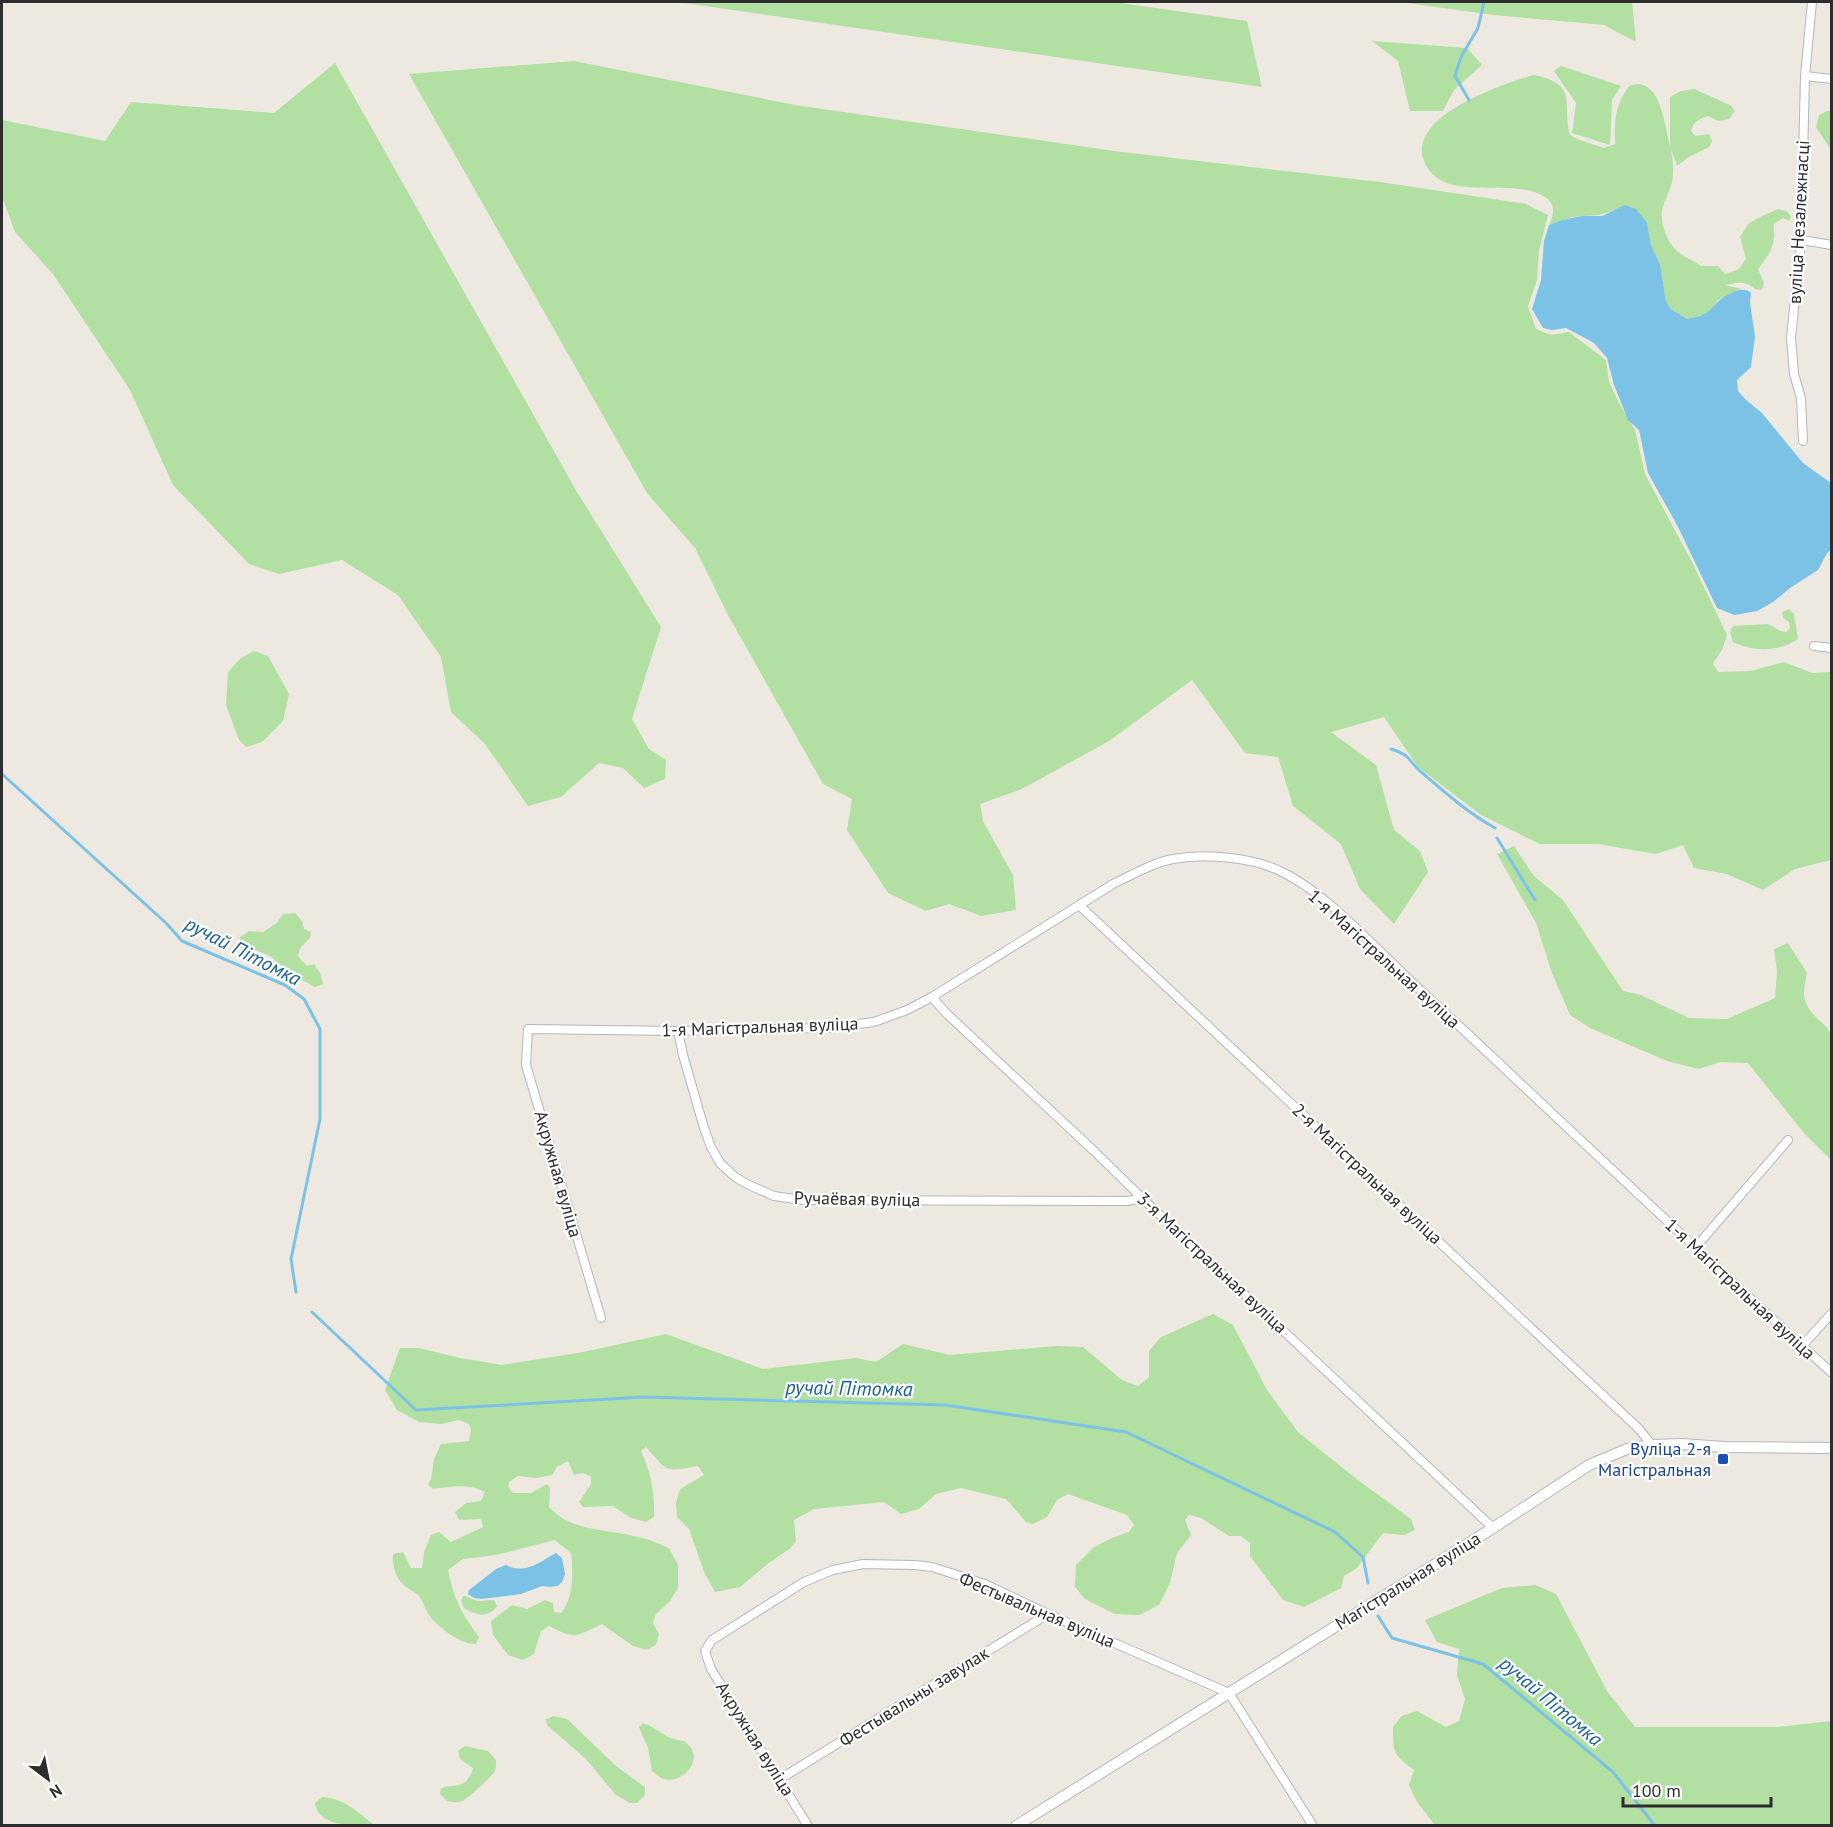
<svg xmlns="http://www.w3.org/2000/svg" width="1833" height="1827" font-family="'PT Sans',sans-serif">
<rect width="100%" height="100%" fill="#ede9e1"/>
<path fill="#b2dfa2" d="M678,2H1114L1247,21L1262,87Z
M1399,2H1632L1636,42L1604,25L1494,15Z
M1372,41L1467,48L1482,65L1454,90L1443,111H1410L1398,61Z
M574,61L795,105L1114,151L1380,182L1526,204L1548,215L1539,251L1537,280L1528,306L1536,329L1551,335L1569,332L1606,360L1609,382L1619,403L1635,430L1645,474L1693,564L1727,635L1722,650L1713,663L1718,672L1751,671L1784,662L1812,673L1831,672V860L1795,869L1763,890L1727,874L1694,868L1683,845L1656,854L1598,844H1540L1481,815L1418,767L1384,717L1331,732L1376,765L1394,830L1420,851L1428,872L1394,924L1360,889L1341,844L1293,806L1278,757L1245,753L1192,680L1109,741L1022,789L980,804L983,821L1013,875L1016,910L981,916L949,904L926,911L888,893L847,830L852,799L823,784L728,615L695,548L647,493L409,74Z
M335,63L577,492L661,627L632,719L649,749L666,760L665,779L644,788L623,768L599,763L561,797L528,806L485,744L451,712L441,657L398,595L342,560L279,574L249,564L173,485L130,390L53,274L15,232L2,197V120L105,141L131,102L274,113Z
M1561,66L1621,86L1612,100L1610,145L1572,133L1576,103L1554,71Z
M1534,75C1579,84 1562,103 1570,135L1577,139L1604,148L1615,144C1615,118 1614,108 1629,86C1632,85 1635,84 1638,84C1663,86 1665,130 1670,146V97L1681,91L1694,89L1730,105L1735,111L1729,119L1719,121L1708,116C1699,119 1693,122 1691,131L1695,136L1709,134L1712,141L1709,147L1687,158L1680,164L1677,165L1671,150C1672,158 1674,166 1673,174C1672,198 1655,204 1665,232C1668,238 1669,243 1674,248C1681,256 1693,260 1701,266H1718L1725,274L1739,269L1746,259L1740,237L1748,224L1760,217L1778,209L1787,211L1791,217L1789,221L1783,218L1774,224C1773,229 1775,234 1774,238C1773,250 1765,260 1758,269L1764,283L1762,290C1754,290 1754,287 1747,284C1740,281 1731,284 1724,285L1742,289L1718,300L1711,310L1703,315L1687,319L1671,309L1666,301L1660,264L1651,245L1647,223L1613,210C1602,216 1595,215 1584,216C1572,216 1560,221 1549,225C1554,215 1556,204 1545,197C1512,175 1438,207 1423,158C1420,148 1423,138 1430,129C1449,104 1504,83 1534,75Z
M1827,111H1831V150L1816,127L1819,115Z
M1789,609L1794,614L1798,639C1779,652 1753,652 1733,642L1730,632L1733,626L1768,624L1781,631L1786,632L1790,628L1789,622L1783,618L1782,612Z
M254,651L268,656L289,694L283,721L262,742L246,747L239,740L226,705L228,672L241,658Z
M1514,846L1534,876L1563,900L1623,991L1641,995L1689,1018L1727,1019L1775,998L1777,971L1774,949L1788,943L1807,973C1802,995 1802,1004 1819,1020C1824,1025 1829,1028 1831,1035V1160L1804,1133L1748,1063L1720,1062L1699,1069L1667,1061L1590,1028L1570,1015L1552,973L1536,923L1497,854Z
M295,913L302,921L304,929L311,932L310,938L300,948L298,956L307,966L314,964L320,973L323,984L315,987L291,974L270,956L243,944L239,938L249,931L263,932L277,923L283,914Z
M1213,1314L1233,1325L1267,1390L1298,1432L1354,1477L1411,1519L1415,1530L1405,1535L1383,1533L1357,1568L1344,1576L1341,1588L1304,1607L1283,1600L1250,1556V1543L1241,1536H1229L1201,1518L1189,1515L1185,1520L1191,1535L1177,1553L1170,1583L1159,1605L1139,1615L1115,1614L1085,1599L1075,1587L1076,1565L1094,1547L1112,1538L1129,1532L1134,1525L1127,1515L1068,1494L1057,1500L1047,1517L1033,1524L1026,1522L1006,1499L961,1488L936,1494L919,1509L901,1514L884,1502L814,1509L794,1520L796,1541L791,1548L770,1562L740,1587L715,1592L704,1572L689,1529L677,1517L676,1503L680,1489L704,1475L698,1466C665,1472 668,1472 646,1447L641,1451C651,1473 655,1492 654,1517L646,1522L631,1518L613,1506L583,1507L579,1502L591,1484V1477L583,1473L574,1475L568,1461L557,1467L552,1475L537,1478L518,1476L509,1482L508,1487L513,1493H531L547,1484L550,1488L549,1507C571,1532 608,1529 638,1537C649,1539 659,1544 669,1548L678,1565V1588L670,1601L656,1614L653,1623L659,1634L656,1645L646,1650L633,1646L602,1624C577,1636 575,1640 549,1626L541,1631L534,1654L523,1660L508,1655L493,1635L491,1621L512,1605L527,1609L545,1600L553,1603L554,1612L561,1613C574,1597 573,1573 571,1553L555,1540L496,1555L463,1559L448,1570C454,1600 461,1612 479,1637L476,1644C460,1644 443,1630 432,1619C426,1612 424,1602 418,1595C415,1592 410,1590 406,1587C396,1580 392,1566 393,1554L403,1552L411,1568H422L424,1552L431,1535L439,1532L451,1542L483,1527L481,1519L459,1520L455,1512L466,1503L481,1501L485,1492C468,1483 451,1487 433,1489L428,1485L431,1479L434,1459L441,1444L469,1441L471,1430L469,1424L459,1420L441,1424L419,1422L397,1410L385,1390L400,1348H419L460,1358L502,1365L583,1352L666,1334L763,1369L856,1358L876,1362L903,1344L950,1355L1057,1346L1083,1347L1122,1380L1138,1386L1149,1377V1351L1161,1337Z
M1535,1585L1556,1594L1607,1691L1635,1727H1777L1831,1721V1825L1436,1826L1434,1824L1417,1802L1409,1785L1414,1770C1393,1754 1393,1753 1393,1727L1402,1716L1417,1711L1446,1727L1459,1721L1465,1699L1457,1675L1459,1649L1437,1642L1425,1620L1502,1588Z
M463,1596H465L477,1601L494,1600L497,1606C489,1619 476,1615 464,1608L461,1601Z
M554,1716L567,1719L616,1766L645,1787V1795L637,1803H630L616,1795L586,1759L547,1725L546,1719Z
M643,1723C660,1729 664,1739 684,1741C688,1744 692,1748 693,1752C698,1769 676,1785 661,1778C658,1776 655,1773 652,1771L648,1748L639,1727Z
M465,1746L488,1751L496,1760C496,1761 496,1770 495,1771C494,1774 467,1800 462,1801C458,1803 452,1802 447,1801L440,1794L441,1788C459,1784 467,1788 473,1768L460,1759L458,1751Z
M322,1797C343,1798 358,1812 374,1825C354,1826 318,1827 315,1803Z"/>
<path fill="#7cc2e7" d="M1625,205L1636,209L1647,223L1651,245L1660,264L1666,301L1671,309L1687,319C1694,317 1700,317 1706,313C1712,310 1715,303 1720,300C1728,294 1743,285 1751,293L1750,302L1755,337L1751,367L1737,380L1738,391L1746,400L1762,413L1803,463L1831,483V550L1827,553L1818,570L1790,588L1773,602L1757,611L1734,615L1717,608L1677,525L1648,473L1639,430L1628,420L1614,385L1607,358L1594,343L1566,328L1552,330L1543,328L1532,309L1541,280L1544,241L1549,225L1562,220L1582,216H1602Z
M556,1553L562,1558L565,1574L562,1582L558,1586L550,1587L542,1586L521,1594L482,1599L474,1598L468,1594L469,1590L496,1569L506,1565C526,1575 539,1562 556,1553Z"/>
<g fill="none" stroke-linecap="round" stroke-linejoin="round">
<path stroke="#7cc2e7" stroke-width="3" d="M1469,100L1455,76L1461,57L1478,28L1484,2
M1391,749C1412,756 1406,758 1420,771C1443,791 1468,813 1495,828
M2,774L166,923L182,941L285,985L304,999L320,1029V1119L291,1259L296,1292
M1497,838L1535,900
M312,1312L416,1410L644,1397L945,1405L1126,1432L1335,1532L1363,1557L1368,1583
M1378,1616L1392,1638L1483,1664L1613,1772L1655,1826"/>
<g stroke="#b4b6bf" stroke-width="10">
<path id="street" d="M1805,76L1832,79
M1801,240L1832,245
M1803,441L1801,398L1794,374L1791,338L1801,240L1805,76L1812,2
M1814,646L1832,648
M1080,906L1638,1428L1652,1445
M932,997L946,1013L1093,1150L1142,1198L1493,1528
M678,1031L683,1055L704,1128L711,1147L720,1163L735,1177L749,1185L774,1196L802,1200L1128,1201L1142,1198
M1695,1248L1788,1140
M601,1318L526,1065L528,1029L678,1031L827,1028L874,1022L907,1010L932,997L1113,884C1132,875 1152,863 1173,859C1206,853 1255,857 1286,874C1322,893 1352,925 1382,953C1406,977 1431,1000 1456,1023C1581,1140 1705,1258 1832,1373
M1802,1346L1832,1313
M780,1779L1048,1614
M808,1826L711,1669L705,1651L712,1640L804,1582L833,1570L863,1564L915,1565L932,1567L985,1584L1048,1614L1229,1693L1313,1826"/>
</g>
<g stroke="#b4b6bf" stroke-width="12">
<path id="secondary" d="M1016,1826L1493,1528L1589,1465L1627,1449L1652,1445L1682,1444L1724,1447L1832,1448"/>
</g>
<use href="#street" stroke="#fff" stroke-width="8"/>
<use href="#secondary" stroke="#fff" stroke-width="10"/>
</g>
<rect fill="#1a4fb4" stroke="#fff" stroke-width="2" x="1717" y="1453" width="12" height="12" rx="3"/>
<g text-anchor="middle" stroke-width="4.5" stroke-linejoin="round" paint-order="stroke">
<g font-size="18" fill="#2d2d2d" stroke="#fff">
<text transform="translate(1799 222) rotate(-87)" y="6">вуліца Незалежнасці</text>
<text transform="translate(1384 959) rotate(42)" y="6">1-я Магістральная вуліца</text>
<text transform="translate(760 1027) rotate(-2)" y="6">1-я Магістральная вуліца</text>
<text transform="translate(558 1174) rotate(74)" y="6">Акружная вуліца</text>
<text transform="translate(1367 1174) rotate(43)" y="6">2-я Магістральная вуліца</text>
<text transform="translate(857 1199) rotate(1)" y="6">Ручаёвая вуліца</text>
<text transform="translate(1212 1263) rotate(43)" y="6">3-я Магістральная вуліца</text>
<text transform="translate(1740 1289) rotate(43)" y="6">1-я Магістральная вуліца</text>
<text transform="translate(1408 1581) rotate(-32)" y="6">Магістральная вуліца</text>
<text transform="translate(1037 1610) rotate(23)" y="6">Фестывальная вуліца</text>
<text transform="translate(914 1697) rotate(-32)" y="6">Фестывальны завулак</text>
<text transform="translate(755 1739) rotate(58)" y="6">Акружная вуліца</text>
</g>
<g font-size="18" fill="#164399" stroke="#fff" text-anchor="end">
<text x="1711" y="1455">Вуліца 2-я<tspan x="1711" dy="21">Магістральная</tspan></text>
</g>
<g font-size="20" font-style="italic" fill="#186196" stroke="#fff">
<text transform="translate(243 951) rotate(27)" y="7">ручай Пітомка</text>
<text transform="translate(849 1388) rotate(1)" y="7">ручай Пітомка</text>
<text transform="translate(1551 1701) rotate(40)" y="7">ручай Пітомка</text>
</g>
</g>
<rect width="1833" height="1827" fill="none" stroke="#2d2d2d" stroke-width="6"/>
<g transform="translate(48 1779) rotate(148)" stroke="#ffffff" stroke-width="4.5" paint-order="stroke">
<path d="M0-4.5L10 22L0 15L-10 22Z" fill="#2d2d2d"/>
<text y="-9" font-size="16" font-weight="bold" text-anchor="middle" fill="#2d2d2d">N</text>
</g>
<path d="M1623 1797v9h148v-9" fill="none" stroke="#2d2d2d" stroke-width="3"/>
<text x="1632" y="1797" font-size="18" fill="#2d2d2d" stroke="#ffffff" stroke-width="4.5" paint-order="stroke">100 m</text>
</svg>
